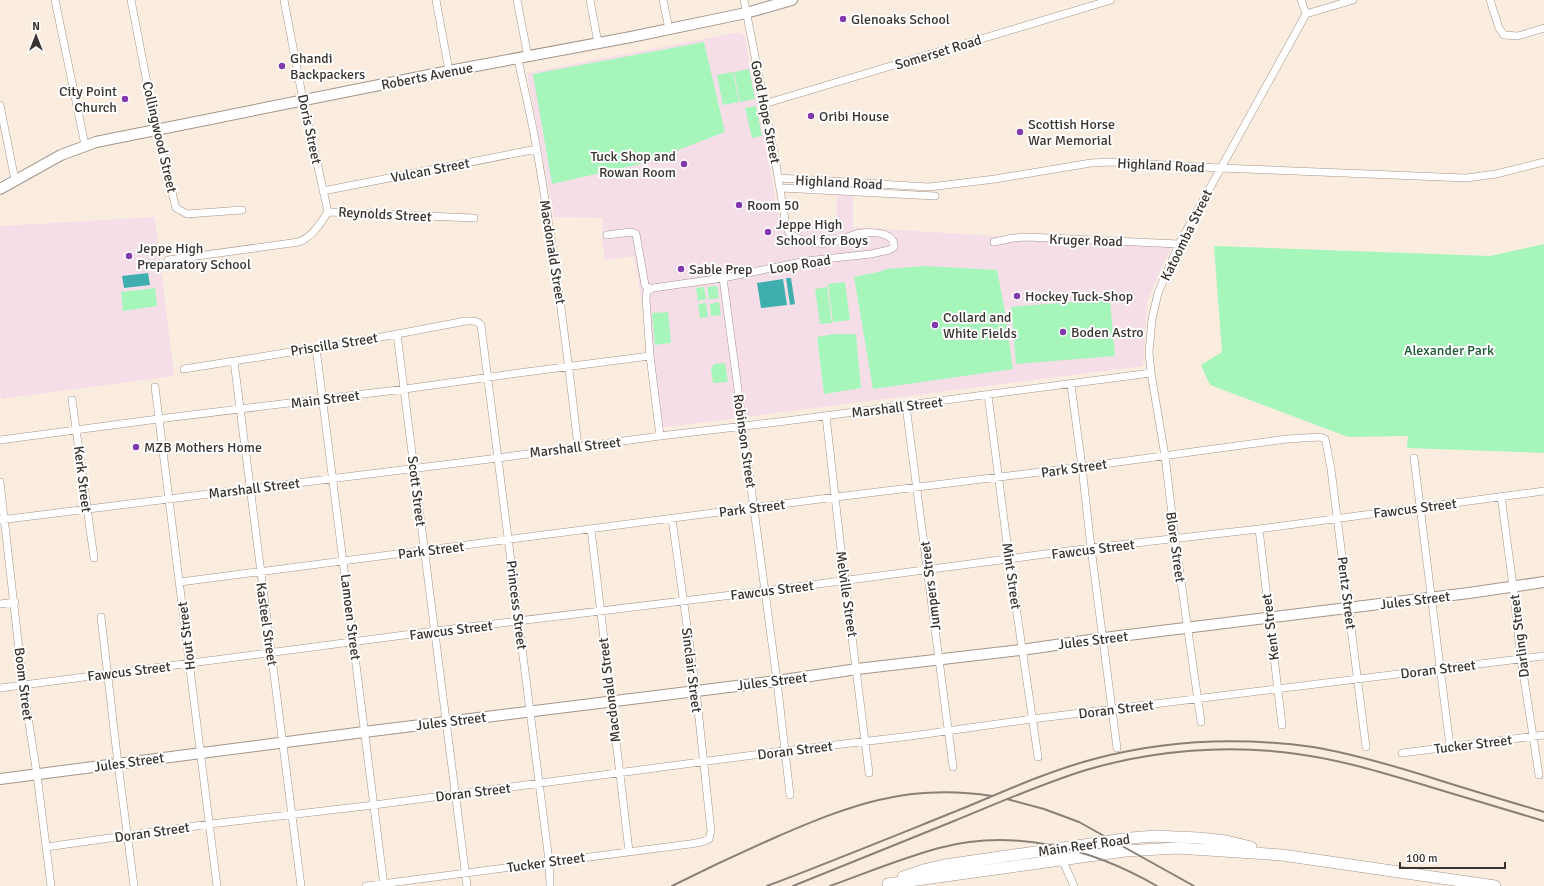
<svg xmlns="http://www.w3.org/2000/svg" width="1544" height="886" font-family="Signika,sans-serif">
<rect width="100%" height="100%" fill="#fbece0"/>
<path fill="#f6dee8" d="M740,32L744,35L780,222L836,226L837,194L853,195V227L1171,247L1147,302L1143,366L659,428L649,344L634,256L605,260L602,241L603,218L554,217L527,73Z
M155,217L174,376L1,399L0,389V226Z"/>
<path fill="#a6f6bc" d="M704,42L725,132L644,163L552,184L533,74Z
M749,69L755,99L740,102L734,72Z
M733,72L739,102L723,105L717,75Z
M756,106L762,136L752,138L745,108Z
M1544,244V453L1407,448L1408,436L1348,437L1210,385L1201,365L1222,352L1214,246L1490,256Z
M925,266L997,270L1004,306L1013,369L873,389L854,277L878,272L887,269Z
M845,282L850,320L833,322L828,284Z
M717,286L719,298L709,299L707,287Z
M704,287L706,299L698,301L696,288Z
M827,287L832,323L820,324L815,289Z
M155,288L157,306L123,311L121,292Z
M1110,299L1115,356L1016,364L1011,307Z
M719,302L721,315L711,316L710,304Z
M705,303L706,304L708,317L700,318L698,304Z
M668,312L671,343L655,345L652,313Z
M834,334H856L861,388L824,394L817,337Z
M725,363L728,382L713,383L711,369L714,364Z"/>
<path fill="#3faeae" d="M148,273L150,285L124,288L122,276Z
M786,278H791L795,304L790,305Z
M783,279L787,305L761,308L757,283Z"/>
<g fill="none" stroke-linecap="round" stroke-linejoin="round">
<g stroke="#a3958a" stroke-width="8">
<path id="minor" d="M55,0L85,145
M131,0L156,129L176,208L187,214L242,210
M284,0L303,100L328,212
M436,0L449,71
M517,0L528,57
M590,0L598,43
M663,0L669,29
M1490,0L1499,28L1504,35L1518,36L1544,28
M1306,14L1353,0
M518,59C524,89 532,120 537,151C554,249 567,348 578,447
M764,104L1111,0
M0,105L15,180
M779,178L929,187L995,179L1091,163L1110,162L1220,168L1466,178L1496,174L1544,162
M781,188L935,196
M323,191L537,149
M607,235L631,232L636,234L645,285L650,289
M994,242L1013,238L1027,237L1179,244
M168,260L299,242C313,236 320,224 328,212L474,218
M723,278L777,681L790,795
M397,334L467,886
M316,348L384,886
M234,361L301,886
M184,369L360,341L466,321C472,321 477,320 481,325L549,861L550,886
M1071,385L1082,467L1091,548L1117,748
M155,387L217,886
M988,395L1009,559L1038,757
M72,400L94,558
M906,406L953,767
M826,416L840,541L869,773
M660,436L650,356L646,299L647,291L653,288L723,278L806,261L871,254L889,250L894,247C896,230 863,231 853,235C844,238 837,243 827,243C813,244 800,241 789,233L786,225L775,159L744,0
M0,440L158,419L405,389L526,372L650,356
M1414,458L1450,747
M0,482L23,685L37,775L51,886
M1501,496L1513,586L1521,659L1539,775
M0,520L498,458L660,436L786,421L1151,373
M591,529L629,851
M1259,529L1282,725
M180,582L836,497L1082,467L1287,439L1320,437L1325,439L1326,443L1331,469L1366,747
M0,604L15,602
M101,617L118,764L134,886
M0,688L435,631L765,591L1091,548L1259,529L1544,491
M1201,722L1175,539L1165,456L1151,373L1149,352L1152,319L1158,293L1179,244L1306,14L1301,0
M1402,753L1544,735
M46,847L210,824L374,805L784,751L911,736L1032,719L1544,656
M1061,857L1074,886
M366,886L690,844L702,842L709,839L711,831L710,822L696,690L672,519"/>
</g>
<g stroke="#a3958a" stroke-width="12">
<path id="secondary" d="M0,189L61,155L96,142L449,71L631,37L746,13L792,0
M0,779L364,732L777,681L857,669L1028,649L1104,638L1469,593L1544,582"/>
</g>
<g stroke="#a3958a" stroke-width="12">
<path id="primary" d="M903,877L927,869L945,865L1131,838L1154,836L1199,838L1226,841L1251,847
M888,884L1125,851L1177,848L1282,855L1495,886"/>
</g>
<use href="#minor" stroke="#fff" stroke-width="7"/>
<use href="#secondary" stroke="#fff" stroke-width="10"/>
<use href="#primary" stroke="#fff" stroke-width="11"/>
<path stroke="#898078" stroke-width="2" d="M1007,799L1044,809L1079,822L1194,886
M672,886C706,869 740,853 774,838C850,805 907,783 992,796
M767,886C833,861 899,834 964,808C1007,790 1049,771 1094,759C1165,740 1240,737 1313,747C1350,753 1387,764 1423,775C1463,788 1504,800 1544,812
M793,886C847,864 900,843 954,821C998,803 1041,784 1086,770C1154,750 1228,744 1297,754C1342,760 1384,773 1427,786C1466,798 1505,809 1544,821
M830,886C866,873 902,858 939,848C1014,828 1091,848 1157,886"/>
</g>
<g fill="#813aad" stroke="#fff" stroke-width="1.5">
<circle cx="843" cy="19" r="4"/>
<circle cx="282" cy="66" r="4"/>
<circle cx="125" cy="99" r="4"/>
<circle cx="811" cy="116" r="4"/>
<circle cx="1020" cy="132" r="4"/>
<circle cx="684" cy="164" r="4"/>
<circle cx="739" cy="205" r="4"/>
<circle cx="768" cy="232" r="4"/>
<circle cx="129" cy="256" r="4"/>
<circle cx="681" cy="269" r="4"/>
<circle cx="1017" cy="296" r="4"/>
<circle cx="935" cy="325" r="4"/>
<circle cx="1063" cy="332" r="4"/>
<circle cx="136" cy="447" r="4"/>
</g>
<g text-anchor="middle" stroke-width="4" stroke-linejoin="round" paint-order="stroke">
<g font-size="14" fill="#39342f" stroke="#fff" text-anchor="start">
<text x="851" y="24">Glenoaks School</text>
<text x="290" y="63">Ghandi<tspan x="290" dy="16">Backpackers</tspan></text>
<text x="117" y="96" text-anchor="end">City Point<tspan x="117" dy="16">Church</tspan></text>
<text x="819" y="121">Oribi House</text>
<text x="1028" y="129">Scottish Horse<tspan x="1028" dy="16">War Memorial</tspan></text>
<text x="676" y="161" text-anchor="end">Tuck Shop and<tspan x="676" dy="16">Rowan Room</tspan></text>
<text x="747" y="210">Room 50</text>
<text x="776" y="229">Jeppe High<tspan x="776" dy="16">School for Boys</tspan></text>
<text x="137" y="253">Jeppe High<tspan x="137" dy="16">Preparatory School</tspan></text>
<text x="689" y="274">Sable Prep</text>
<text x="1025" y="301">Hockey Tuck-Shop</text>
<text x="943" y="322">Collard and<tspan x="943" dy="16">White Fields</tspan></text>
<text x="1071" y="337">Boden Astro</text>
<text x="144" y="452">MZB Mothers Home</text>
</g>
<g font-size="14" fill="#39342f" stroke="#fff">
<text transform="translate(938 52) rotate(-17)" y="5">Somerset Road</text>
<text transform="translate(427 76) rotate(-11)" y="5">Roberts Avenue</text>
<text transform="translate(766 112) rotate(79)" y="5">Good Hope Street</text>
<text transform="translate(310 129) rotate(78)" y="5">Doris Street</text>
<text transform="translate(160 137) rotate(77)" y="5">Collingwood Street</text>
<text transform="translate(1161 165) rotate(3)" y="5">Highland Road</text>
<text transform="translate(430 170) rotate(-11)" y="5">Vulcan Street</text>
<text transform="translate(839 182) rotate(3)" y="5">Highland Road</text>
<text transform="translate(385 214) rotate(3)" y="5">Reynolds Street</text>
<text transform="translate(1186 235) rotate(-64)" y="5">Katoomba Street</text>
<text transform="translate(1086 240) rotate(2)" y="5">Kruger Road</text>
<text transform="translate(553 252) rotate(81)" y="5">Macdonald Street</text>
<text transform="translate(800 264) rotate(-9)" y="5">Loop Road</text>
<text transform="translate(334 344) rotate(-9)" y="5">Priscilla Street</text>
<text transform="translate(325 399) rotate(-7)" y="5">Main Street</text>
<text transform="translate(897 407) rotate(-7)" y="5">Marshall Street</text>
<text transform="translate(745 441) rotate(82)" y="5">Robinson Street</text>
<text transform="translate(575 447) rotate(-7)" y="5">Marshall Street</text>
<text transform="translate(1074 468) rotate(-8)" y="5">Park Street</text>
<text transform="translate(83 479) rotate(83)" y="5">Kerk Street</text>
<text transform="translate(254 488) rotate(-7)" y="5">Marshall Street</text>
<text transform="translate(417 491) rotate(83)" y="5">Scott Street</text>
<text transform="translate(752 508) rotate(-7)" y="5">Park Street</text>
<text transform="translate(1415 508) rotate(-7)" y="5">Fawcus Street</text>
<text transform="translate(1176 547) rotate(82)" y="5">Blore Street</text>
<text transform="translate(1093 549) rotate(-7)" y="5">Fawcus Street</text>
<text transform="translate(431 550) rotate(-7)" y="5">Park Street</text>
<text transform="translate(1012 576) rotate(82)" y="5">Mint Street</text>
<text transform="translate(930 586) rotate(-97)" y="5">Jumpers Street</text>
<text transform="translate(772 590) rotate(-7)" y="5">Fawcus Street</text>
<text transform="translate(1347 593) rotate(83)" y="5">Pentz Street</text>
<text transform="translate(847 594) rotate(82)" y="5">Melville Street</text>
<text transform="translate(1415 600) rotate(-7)" y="5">Jules Street</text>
<text transform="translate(517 605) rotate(83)" y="5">Princess Street</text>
<text transform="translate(351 617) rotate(83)" y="5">Lamoen Street</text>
<text transform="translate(267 624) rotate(82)" y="5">Kasteel Street</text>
<text transform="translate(1270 627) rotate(-97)" y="5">Kent Street</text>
<text transform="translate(451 630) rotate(-7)" y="5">Fawcus Street</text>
<text transform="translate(186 636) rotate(-97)" y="5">Hout Street</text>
<text transform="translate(1519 636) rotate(-97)" y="5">Darling Street</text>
<text transform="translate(1093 640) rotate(-7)" y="5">Jules Street</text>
<text transform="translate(1438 669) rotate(-7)" y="5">Doran Street</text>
<text transform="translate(692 670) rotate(83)" y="5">Sinclair Street</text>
<text transform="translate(129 671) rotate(-7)" y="5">Fawcus Street</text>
<text transform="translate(772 681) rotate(-7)" y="5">Jules Street</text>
<text transform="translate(24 684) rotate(83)" y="5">Boom Street</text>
<text transform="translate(609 690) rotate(-97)" y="5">Macdonald Street</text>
<text transform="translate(1116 709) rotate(-7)" y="5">Doran Street</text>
<text transform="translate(451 721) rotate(-7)" y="5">Jules Street</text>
<text transform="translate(1473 744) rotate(-7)" y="5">Tucker Street</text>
<text transform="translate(795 750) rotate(-7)" y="5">Doran Street</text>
<text transform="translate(129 762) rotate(-8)" y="5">Jules Street</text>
<text transform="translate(473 792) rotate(-7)" y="5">Doran Street</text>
<text transform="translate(152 832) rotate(-8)" y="5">Doran Street</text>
<text transform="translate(1084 845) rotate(-8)" y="5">Main Reef Road</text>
<text transform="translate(546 862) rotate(-8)" y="5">Tucker Street</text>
</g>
<g font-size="14" fill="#195932" stroke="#fff">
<text x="1449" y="355">Alexander Park</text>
</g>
</g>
<g transform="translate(36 36)" stroke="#ffffff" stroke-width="3" paint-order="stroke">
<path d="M0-3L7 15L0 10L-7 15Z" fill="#39342f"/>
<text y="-6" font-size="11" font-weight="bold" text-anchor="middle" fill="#39342f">N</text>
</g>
<path d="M1400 862v6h105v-6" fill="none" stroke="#39342f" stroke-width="2"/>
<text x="1406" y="862" font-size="12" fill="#39342f" stroke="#ffffff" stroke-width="3" paint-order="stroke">100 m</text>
</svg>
